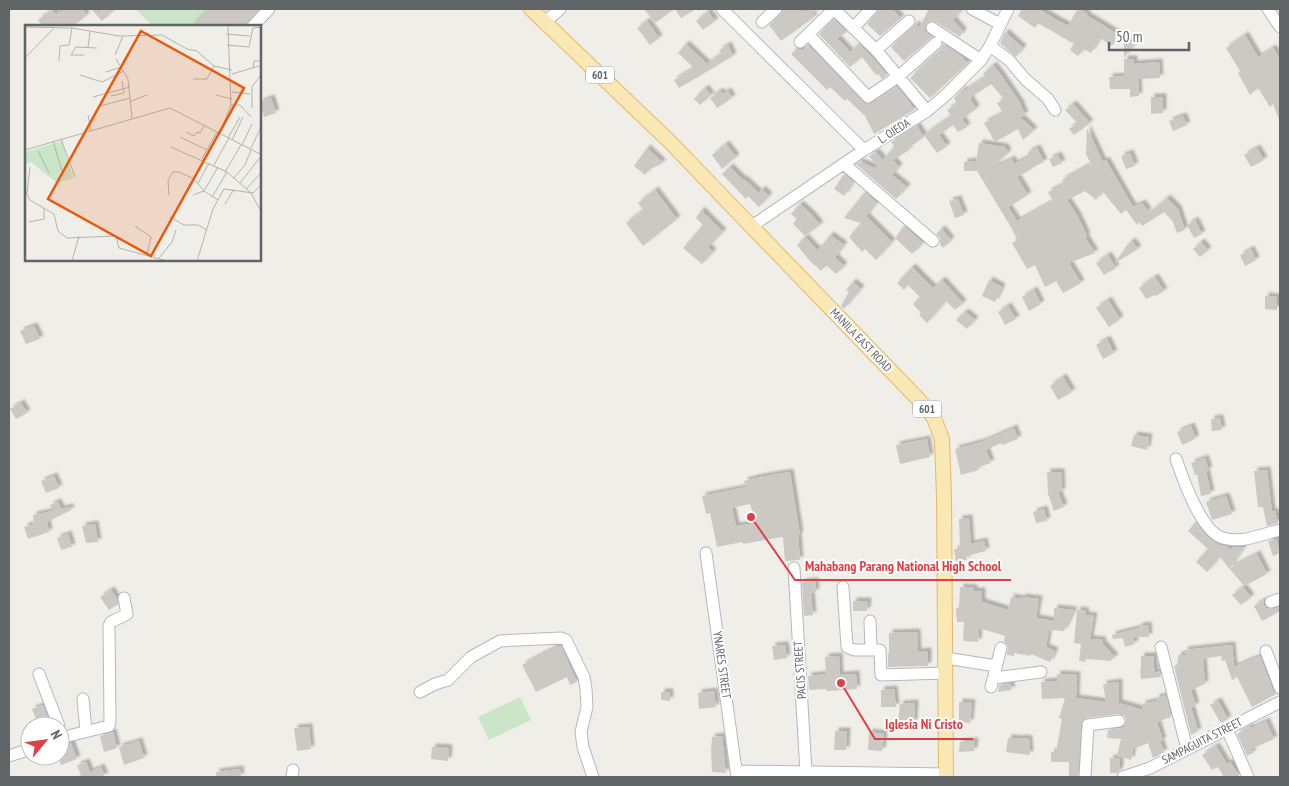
<svg xmlns="http://www.w3.org/2000/svg" width="1289" height="786" font-family="'PT Sans Narrow',sans-serif">
<defs>
<filter id="shadow"><feDropShadow dx="3.5" dy="-3.5" stdDeviation="1" flood-color="#0004"/></filter>
</defs>
<rect width="100%" height="100%" fill="#f0eee8"/>
<path fill="#cae5c7" d="M135,9H270L253,26H153Z
M520,697L531,720L489,740L478,717Z"/>
<path fill="#ccc9c5" fill-rule="evenodd" filter="url(#shadow)" d="M68,9H83L86,16L73,26H42L38,20L52,10L55,14Z
M91,9H115L102,21Z
M208,9H259L248,21L246,26H191Z
M644,9H674L655,23Z
M675,9H696L681,18Z
M783,9H798L802,12L807,9H819L812,14L814,17L781,41L769,25L781,14Z
M878,9H892L901,18L880,36L867,24L876,14Z
M929,9H963L953,20L963,31L960,37L936,22L932,21L928,22L925,27V31L932,37L904,61L891,47L916,24L919,28Z
M1022,9H1039L1055,19L1068,26L1074,15L1078,9H1079L1087,13L1086,15L1119,35L1112,46L1100,38L1091,53L1084,49L1078,56L1070,50L1074,44L1038,23L1035,28L1018,16Z
M708,12L715,21L703,30L696,21Z
M834,19L847,32L837,38L850,52L859,44L870,55L887,75L882,79L878,74L876,75L862,57L850,67L819,34Z
M647,21L659,38L650,45L637,28Z
M1005,32L1023,48L1016,57L1000,43Z
M1245,35L1258,57L1273,48L1280,59V122L1273,104L1270,107L1258,88L1250,95L1238,73L1240,71L1226,48Z
M1124,38L1134,44L1124,58Z
M686,44L707,64L721,53L719,50L728,45L733,56L679,88L674,80L694,68L678,53Z
M943,44L961,56L968,63L930,98L910,78L916,73L915,72L941,49Z
M808,45L865,104L872,103L897,87L908,100L914,110L874,134L865,116L847,99L845,101L830,87L827,90L791,54L797,49H800L802,51Z
M1124,59H1134V64L1159,62L1160,78L1138,79L1139,96L1130,97V89H1110L1109,77L1124,76Z
M993,65L1001,75L1020,103L1025,115L1020,117L1034,130L1023,140L1018,129L995,142L984,123L1003,113L997,103L1004,99L991,84L970,98L976,109L962,119L967,127L958,132L953,125L939,135L947,146L937,153L924,135L951,116L947,110L957,104L954,98L963,89L964,91L985,77L983,74Z
M705,88L711,95L700,105L694,99Z
M720,91L722,94L728,91L732,98L717,108L710,98Z
M1151,97H1163V113L1151,114Z
M271,98L276,113L264,117L260,102Z
M1073,104L1090,123L1074,135L1069,129L1077,123L1065,110Z
M1183,116L1187,125L1173,131L1169,121Z
M917,126L924,137L908,148L909,150L893,160L899,167L892,175L907,187L896,199L856,164L860,162L875,168L877,166L869,156L876,152L883,160L893,148L894,146L891,142Z
M1087,128L1103,162L1106,160L1133,207L1142,203L1148,211L1137,225L1126,210L1121,214L1103,192L1096,200L1085,191L1067,200L1077,215L1087,236L1085,237L1095,253L1069,263L1081,283L1063,293L1056,281L1045,287L1035,265L1027,269L1012,243L1017,240L1012,229L977,171H964V162L976,161L979,143L1005,147L1008,153L990,169L1012,159L1014,164L1028,157V152L1037,148L1044,162L1031,168L1032,169L1017,177L1028,195L1008,207L1017,221L1053,201L1048,192L1064,184L1062,180L1091,164L1086,154Z
M726,144L736,157L722,169L712,155Z
M647,148L663,163L653,168H650L645,175L634,166Z
M1257,148L1264,160L1251,167L1244,155Z
M1130,153L1135,166L1126,169L1121,156Z
M1058,155L1062,163L1053,167L1049,159Z
M730,167L743,180L744,179L759,193L762,189L769,196L759,207L748,196L746,199L722,174Z
M844,174L853,182L844,196L834,189Z
M655,190L677,219L643,246L626,223L643,210L638,203Z
M865,192L877,203L866,216L892,242L876,260L865,249L862,252L849,237L861,223L844,218Z
M1167,198L1178,209L1185,230L1177,233L1173,222L1164,212L1142,226L1139,222Z
M958,199L964,215L955,218L949,201Z
M800,204L812,215L820,225L805,236L793,224L797,219L791,214Z
M701,210L723,232L708,247L713,252L702,264L683,248L703,225L696,218Z
M1195,220L1202,234L1194,238L1187,225Z
M904,226L923,243L912,254L895,238Z
M942,229L951,240L943,248L940,244V238L936,234Z
M830,235L844,245L835,257L844,266L836,274L826,265L821,271L809,260L797,245L805,237L817,250L820,247H821Z
M1132,241L1138,249L1115,263L1128,244Z
M1201,242L1208,250L1200,257L1193,249Z
M1251,249L1256,260L1245,266L1240,255Z
M1108,255L1116,268L1104,275L1096,263Z
M912,267L933,288L942,280L963,303L955,310L946,301L927,323L919,315L921,313L913,304L920,297L908,285L904,290L897,283Z
M1155,277L1164,291L1156,296L1155,295L1146,299L1139,288Z
M989,280L1002,287L995,302L982,296Z
M853,282L861,289L844,309L841,306L849,292L846,290Z
M1034,290L1041,304L1029,311L1022,297Z
M1265,296L1277,297V310L1265,309Z
M1108,300L1120,319L1109,327L1096,308Z
M1008,306L1016,319L1005,325L998,312Z
M965,312L975,320L967,329L956,320Z
M34,326L40,339L26,344L20,331Z
M1107,339L1114,353L1103,359L1096,345Z
M1063,377L1072,392L1058,400L1050,386Z
M21,403L27,413L16,419L10,409Z
M1220,418L1222,430L1212,431L1211,419Z
M1191,426L1195,436V439L1182,445L1177,432Z
M1014,428L1018,439L1002,445L1001,443L986,450L991,463L978,467L979,470L961,475L955,449L982,442Z
M1134,435L1149,437L1147,450L1131,446Z
M927,439L930,457L900,464L896,445Z
M1205,458L1209,470L1206,471L1211,494L1201,496L1197,474L1195,475L1191,463Z
M1267,470L1272,512L1275,511L1278,523L1267,526L1263,507H1258L1254,471Z
M790,472L800,535H798L800,560L785,561L783,538L782,537L743,544L742,542L717,547L710,513L706,514L702,496L746,487L744,481L760,477ZM750,504L756,523L736,526L732,508Z
M1047,472H1061L1062,492H1058L1064,507L1054,511L1048,494Z
M54,476L59,488L46,493L41,481Z
M1226,496L1232,514L1212,520L1206,502Z
M58,502L61,509L70,507L71,510L47,522L49,532L28,539L24,527L34,524L33,515L53,511L50,505Z
M1044,509L1047,521L1036,523L1033,512Z
M969,518L971,544L984,541L986,551L966,556L967,560L956,561L954,549H960L959,519Z
M1196,522L1202,531L1210,539L1219,545L1226,546L1231,550L1233,547H1244L1230,568L1257,554L1267,574L1244,586L1220,557L1207,572L1196,562L1208,549L1188,531Z
M95,524L98,542L86,543L82,526Z
M68,534L72,547L61,550L57,538Z
M1276,539L1280,553L1273,556L1268,541Z
M815,581L816,592L811,593L813,615L804,616L802,582Z
M960,587L974,588V591H982V602L1008,610L1011,597L1021,599L1022,597L1039,599L1036,618L1054,621V608L1074,610L1064,631L1049,630L1046,647L1055,651L1050,662L1031,654V656L1014,653V656L1007,655L1008,646L1004,641L1005,636L979,628L978,642L963,641L964,622H957L956,608H959Z
M1243,587L1251,597L1241,605L1232,595Z
M111,590L117,599L118,604L109,610L100,597Z
M1264,600V605L1266,608L1273,609L1280,607V611L1262,621L1254,606Z
M853,601H868L867,611H853Z
M1077,610L1086,611L1085,615L1094,616L1090,639L1103,640L1102,643L1115,657L1110,661L1086,659L1085,662L1079,661L1081,644L1074,643Z
M1148,625L1149,637H1133L1135,644L1125,647L1123,638L1113,639L1112,635L1139,628V626Z
M917,632L918,652L928,651V666L888,667V653H889V633Z
M785,645L787,658L774,660L772,646Z
M1232,645L1234,667L1260,656L1273,691L1276,694L1252,707L1237,677L1235,678V679L1232,680L1225,660L1222,661L1221,656L1203,659L1205,684L1191,690L1196,706L1191,707L1198,731L1191,735L1174,666L1178,664V655H1186L1184,650Z
M552,646H561L577,682L570,685L567,677L536,692L522,665L554,648Z
M839,656L840,675L856,674L857,689L826,691V689L809,690L808,676L826,674L825,657Z
M1141,656H1154V668H1155V673L1159,671L1161,677L1141,679L1140,670L1141,669Z
M1057,674L1077,675L1076,698L1106,702L1103,684L1119,682V703L1143,710L1142,704L1156,701V698L1166,695L1171,717L1157,722L1163,741H1160L1164,752L1153,758L1148,743L1133,749L1131,760L1117,756L1121,739L1107,738L1108,730L1120,728L1124,727L1126,721L1125,716L1118,714L1087,718L1082,721L1081,725L1078,777H1069V762H1051V752H1056L1062,719L1059,718L1065,698L1042,699L1041,682L1057,681Z
M1010,683L1012,690L998,692L999,685Z
M894,689L896,707H881V690Z
M714,691L716,707L699,709L698,693Z
M661,692H670V701L661,700Z
M1218,701L1228,719L1221,723L1210,705Z
M959,702L972,703L970,723L959,722Z
M915,703L914,723H898L900,704Z
M43,705L51,726H39L32,709Z
M1266,721L1274,739L1251,749L1253,753L1247,756L1237,734L1250,727L1251,728Z
M309,727L311,749L297,751L294,728Z
M835,731H847L846,750H834Z
M113,732L117,748L104,752L100,736Z
M869,732L884,734L882,751L868,750Z
M722,736L726,773L712,772L711,750L712,737Z
M1008,738L1021,739V738L1029,739L1030,755L1006,752Z
M139,741L144,758L124,765L119,747Z
M975,741L974,751L959,752L960,742Z
M71,743L77,759L61,765L58,756H60V745Z
M1216,746L1227,764L1230,762L1240,777H1224L1218,767L1212,770L1202,755Z
M432,747L449,748L448,761L431,759Z
M1110,758L1120,759V770L1117,773H1110Z
M86,762L90,772L101,767L105,777H77L81,775L77,765Z
M240,769L241,777H216V772Z"/>
<g fill="none" stroke-linecap="round" stroke-linejoin="round">
<g stroke="#b5b8bb" stroke-width="13">
<path id="minor" d="M722,9L864,150
M834,9L876,50L927,111
M972,9L1000,24
M1268,9L1280,27
M545,22L560,9
M762,22L776,9
M253,26L269,9
M854,27L871,9
M932,28L981,60
M808,34L868,97L899,76L936,43
M800,42L834,9
M990,46L1009,60L1025,79L1048,99L1055,110
M876,50L909,21
M844,164L933,241
M752,226L864,150L927,111L946,95L981,60L990,46L1008,9
M1176,459C1183,479 1201,532 1223,538C1242,544 1262,534 1280,530
M706,553L737,777
M794,568L806,772
M843,587L847,647L854,650H880L881,675L946,673
M1271,602L1280,599
M870,621L871,650
M1161,647L1187,749
M1266,651L1280,688
M946,658L996,666
M39,674L59,726
M994,678L1041,672
M991,687L1001,648
M420,692L435,684L448,680L471,657L500,641L561,638L566,640L584,677L586,689L587,707L581,732L583,747L593,777
M83,699L86,731
M1227,729L1248,777
M60,738L109,726L110,722L109,626L111,622L127,614L124,598
M9,756L30,749
M737,771L946,774
M292,777L293,770
M1085,777L1088,725L1119,721
M1123,777L1150,768L1280,702"/>
</g>
<g stroke="#e8b86a" stroke-width="16">
<path id="major" d="M531,9L669,141L919,400L934,418L942,439L944,497L946,777"/>
</g>
<use href="#minor" stroke="#fff" stroke-width="11"/>
<use href="#major" stroke="#f9e7b4" stroke-width="14"/>
</g>
<g text-anchor="middle" stroke-width="4" stroke-linejoin="round" paint-order="stroke">
<g fill="#fff" stroke="#8f9295" stroke-width="1">
<rect x="586" y="66.5" width="28" height="17" rx="4"/>
<rect x="913" y="400.5" width="28" height="17" rx="4"/>
</g>
<g font-size="11" font-weight="bold" fill="#5f6467">
<text x="600" y="79">601</text>
<text x="927" y="413">601</text>
</g>
<g font-size="12" fill="#5f6467" stroke="#fff">
<text transform="translate(894 131) rotate(-33)" y="4">L. OJEDA</text>
<text transform="translate(861 340) rotate(46)" y="4">MANILA EAST ROAD</text>
<text transform="translate(722 665) rotate(82)" y="4">YNARES STREET</text>
<text transform="translate(800 670) rotate(-94)" y="4">PACIS STREET</text>
<text transform="translate(1202 741) rotate(-27)" y="4">SAMPAGUITA STREET</text>
</g>
</g>
<g transform="translate(25 25)">
<rect width="236" height="236" fill="#f0eee8"/>
<path d="M37,116L48,153L32,158L6,137L0,139V127Z" fill="#cae5c7"/>
<path fill="none" stroke="#b2b3b0" stroke-width="1" d="M0,2L47,3L94,11L137,10L162,24L172,26L189,41L207,45M201,9L225,11M202,20L224,22L228,3L237,2M63,22L65,7M59,30H46L51,22L72,23M90,30L98,11M0,33L28,4M91,34L103,54L107,93M34,36L35,21L44,20L47,3M228,43L229,36H237M81,47L96,42M207,49L237,40M55,50L77,57L99,46M168,54H182L189,41M207,67L225,69M191,70L207,74M86,71L99,68L97,56M68,72L105,62M106,76L122,70M206,80H215L226,92M75,81L105,73M227,83V62L237,48M63,90L66,105M161,107L169,111L172,107L175,108L179,101M195,108L206,80L203,1M155,112L182,125M203,113L215,92M36,114L50,152M207,115L218,92M28,116L38,149M217,120L227,99M146,122L202,147L226,168L237,188M226,123L236,102M0,125L145,83L237,130M13,126L24,148M177,134L192,107M189,140L204,113M200,147L216,120M209,153L220,140L226,125M173,158L184,138M215,158L237,130M221,164L237,147M0,165L5,175L29,189L33,206L42,213L91,211L94,223L142,236M2,168L5,142M144,170L143,155L148,147H154L169,154L179,166L193,175M168,170L179,166L193,142M187,172L202,147M200,179L209,164M145,192L159,200H173L182,205M4,197L19,194V183M110,201L126,212L122,230M134,233L147,217L151,205M47,236L54,211M172,236L188,184L199,164L228,168L237,159"/>
<path fill="#e8590c" fill-opacity="0.15" stroke="#e8590c" stroke-width="2.5" d="M116,6L219,63L126,231L23,174Z"/>
<rect width="236" height="236" fill="none" stroke="#5f6467" stroke-width="2.5"/>
</g>
<path fill="none" stroke="#dd4145" stroke-width="2" d="M751 517L795 580H1011M841 683L875 739H973"/>
<g fill="#dd4145" stroke="#fff" stroke-width="2">
<circle cx="751" cy="517" r="5"/>
<circle cx="841" cy="683" r="5"/>
</g>
<g font-size="14" text-anchor="middle" font-weight="bold" fill="#dd4145" stroke="#fff" stroke-width="4" stroke-linejoin="round" paint-order="stroke">
<text x="903" y="571">Mahabang Parang National High School</text>
<text x="924" y="729">Iglesia Ni Cristo</text>
</g>
<rect width="1289" height="786" fill="none" stroke="#5f6467" stroke-width="20"/>
<g transform="translate(45 741) rotate(61)"><circle r="24" fill="#ffffff" stroke="#bfc1c2"/>
<path d="M0-4L9 19L0 12L-9 19Z" fill="#dd4145"/>
<text y="-8" font-size="14" font-weight="bold" text-anchor="middle" fill="#5f6467">N</text>
</g>
<path d="M1109 42v8h80v-8" fill="none" stroke="#5f6467" stroke-width="2.5"/>
<text x="1116" y="42" font-size="15" fill="#5f6467" stroke="#ffffff" stroke-width="4" paint-order="stroke">50 m</text>
</svg>
